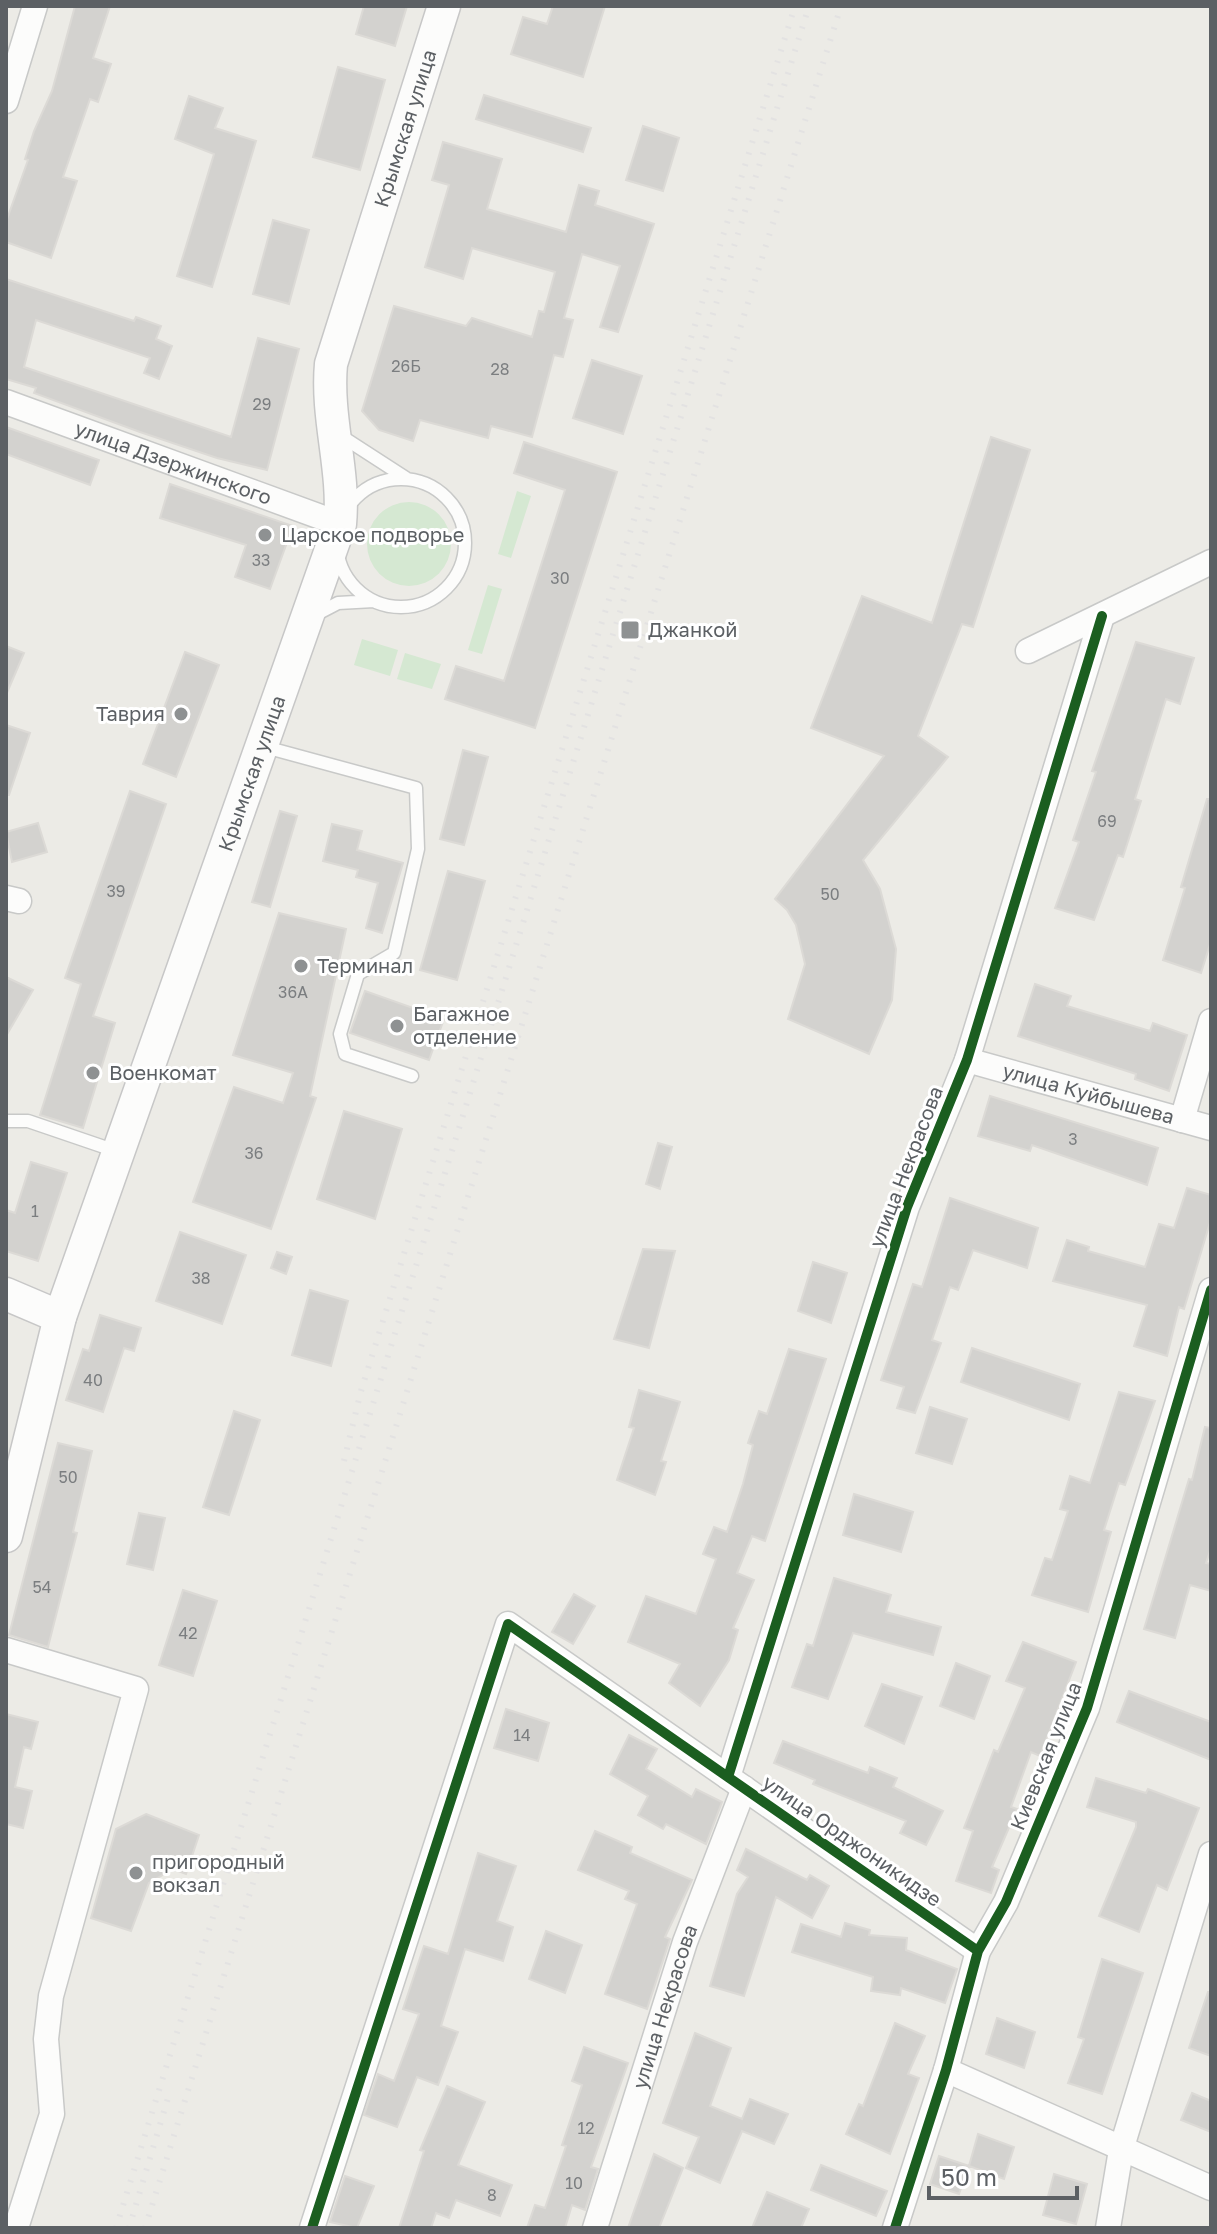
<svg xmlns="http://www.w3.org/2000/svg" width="1217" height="2234" font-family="'Golos Text',sans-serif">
<rect width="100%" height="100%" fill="#ecebe6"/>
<path fill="#d5e8d2" d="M517,491L531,496L511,558L498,554Z
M367 544a42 42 0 1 1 84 0a42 42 0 1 1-84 0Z
M488,585L502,589L482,654L468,650Z
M362,639L398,650L390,676L354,665Z
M405,653L441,664L432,689L397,679Z"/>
<path fill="#d3d2cf" stroke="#dcdad6" stroke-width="2" d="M75,6H110L93,58L111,64L98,102L90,99L63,177L77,181L51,258L6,242V222L28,160L25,159L34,131L52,91Z
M364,6H407L395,46L356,34Z
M553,6H605L583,77L511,54L523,17L547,24Z
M338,67L385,80L360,170L313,157Z
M484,95L591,128L583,152L476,119Z
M189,96L223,108L215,128L256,141L212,287L177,276L214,154L175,139Z
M643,126L679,138L663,191L626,180Z
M443,142L502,159L487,209L566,232L579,185L599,191L595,205L654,224L618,332L600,327L620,266L582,254L564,318L573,320L563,357L554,355L532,437L491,426L488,438L420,420L413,441L379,430L362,411L394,306L466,326L472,318L532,337L539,311L544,312L555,272L472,248L463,279L425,267L449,185L432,180Z
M273,220L309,230L289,304L253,294Z
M6,279L134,321L136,317L161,326L156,339L172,346L159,379L144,373L150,358L36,320L24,367L231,437L258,338L299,349L267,470L217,458L140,432L34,393L36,388L6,379Z
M592,360L642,376L623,434L573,418Z
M6,427L99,460L90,485L6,454Z
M991,437L1030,450L973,627L962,624L918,736L948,757L863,860L880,889L896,949L892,1000L869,1054L788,1019L805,964L796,925L787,910L775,899L884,756L811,728L862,596L932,623Z
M524,442L617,472L535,728L445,699L456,666L504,681L565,490L514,473Z
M170,484L293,526L270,589L235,577L246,545L160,518Z
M1136,642L1194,658L1180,704L1166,699L1135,799L1141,801L1123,857L1118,855L1094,920L1055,908L1079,842L1073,840L1096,772L1092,771Z
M6,646L24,653L6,695Z
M185,652L219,665L176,777L143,764Z
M6,725L30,733L9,795H6Z
M463,750L488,757L464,845L440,839Z
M130,791L166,804L93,1016L115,1023L83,1128L40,1115L81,984L65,978Z
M1207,799H1211V941L1201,973L1163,960L1185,888L1181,887Z
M280,811L297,816L270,907L252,902Z
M38,823L47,852L12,862L6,832Z
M332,824L362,831L357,850L403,863L382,933L366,928L378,883L356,877L358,870L323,861Z
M448,871L485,881L457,980L420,970Z
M279,913L346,929L310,1096L316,1098L271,1229L193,1202L234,1087L283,1103L293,1073L233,1055Z
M6,977L33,990L6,1036Z
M1035,984L1071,996L1067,1006L1150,1031L1153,1023L1187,1035L1169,1091L1135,1079L1136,1074L1018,1036Z
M365,991L444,1019L429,1060L350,1033Z
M990,1096L1158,1148L1147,1185L1032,1145L1030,1151L978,1136Z
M344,1111L402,1129L375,1219L317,1199Z
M658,1143L672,1147L660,1189L646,1184Z
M31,1162L67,1173L38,1261L6,1251V1210L15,1213Z
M1187,1188L1211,1195V1219L1184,1309L1179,1307L1167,1356L1134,1346L1147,1305L1053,1281L1067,1240L1089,1247L1088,1251L1145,1267L1159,1224L1174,1228Z
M950,1198L1038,1228L1027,1268L973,1250L958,1290L950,1287L932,1340L941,1343L915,1413L897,1408L904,1387L881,1380L913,1284L922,1287Z
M180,1232L246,1255L222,1324L156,1301Z
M643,1249L675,1251L649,1348L614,1339Z
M277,1252L292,1257L286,1274L271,1268Z
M813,1262L847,1273L831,1323L798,1311Z
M310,1290L348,1301L331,1366L292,1355Z
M100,1315L141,1328L134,1351L124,1348L103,1412L66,1400L83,1349L89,1351Z
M972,1348L1080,1384L1069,1420L961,1382Z
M789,1349L826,1359L765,1541L752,1536L737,1573L754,1580L733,1628L738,1630L729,1660L700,1706L669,1683L680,1664L628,1642L646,1596L696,1614L716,1559L703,1554L714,1527L727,1532L743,1484L753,1445L748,1443L759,1411L767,1414Z
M639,1390L680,1402L661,1461L666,1462L655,1495L617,1480L634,1428L629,1427Z
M1119,1392L1155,1401L1125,1485L1119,1483L1104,1530L1111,1532L1088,1612L1032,1595L1045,1558L1052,1560L1068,1511L1060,1509L1070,1476L1090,1483Z
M930,1407L967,1419L952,1464L916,1453Z
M234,1411L260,1420L229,1515L203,1507Z
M1205,1427L1211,1428V1548L1206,1563L1211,1564V1591L1190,1585L1175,1638L1144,1629L1189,1479L1192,1480Z
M58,1443L92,1451L73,1532L77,1533L48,1647L9,1635Z
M854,1494L913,1512L901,1552L843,1535Z
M139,1513L165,1518L153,1570L127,1564Z
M834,1578L891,1595L886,1612L941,1627L933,1655L853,1633L828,1699L792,1687L807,1644L813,1646Z
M183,1590L217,1601L193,1676L159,1665Z
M574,1594L595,1606L573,1644L552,1632Z
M1023,1642L1076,1662L1040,1756L1031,1752L1011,1807L1017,1809L992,1867L999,1870L991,1893L956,1881L973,1831L964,1828L994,1750L998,1752L1025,1688L1006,1681Z
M956,1663L990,1676L974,1719L940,1706Z
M882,1684L922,1697L904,1744L865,1726Z
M1129,1691L1211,1722V1760L1117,1722Z
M506,1709L549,1723L538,1761L494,1748Z
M6,1714L38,1722L31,1749L24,1747L15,1787L32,1791L23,1828L6,1824Z
M629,1735L657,1749L646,1769L692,1797L696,1789L722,1802L706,1844L666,1824L663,1829L638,1815L648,1796L610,1774Z
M783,1741L868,1773L870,1767L897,1778L893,1787L943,1811L926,1845L900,1833L906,1821L813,1784L815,1780L774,1763Z
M1096,1778L1146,1793L1148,1789L1199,1808L1167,1890L1157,1885L1139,1932L1099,1916L1136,1827V1822L1087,1807Z
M146,1814L199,1835L186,1874L173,1869L149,1883L131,1931L91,1918L116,1829Z
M595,1831L632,1847L630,1853L692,1880L665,1937L670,1939L647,2009L605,1994L637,1904L625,1899L629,1891L578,1870Z
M746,1849L807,1880L810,1875L829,1886L812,1918L776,1897L744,1996L710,1986L737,1894L748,1877L737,1870Z
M478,1853L516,1866L497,1921L513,1927L503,1961L465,1949L441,2026L458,2032L438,2085L417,2077L397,2127L364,2115L378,2074L394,2081L419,2014L403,2009L424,1946L448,1954Z
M845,1923L870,1930L869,1935L907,1938L906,1950L957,1969L945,2003L901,1988L900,1995L871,1991L873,1977L792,1952L801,1924L841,1937Z
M546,1931L582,1945L565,1993L529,1979Z
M1102,1959L1143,1973L1102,2094L1068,2083L1084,2039L1078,2037Z
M1208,1992H1211V2056L1189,2048Z
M997,2018L1035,2032L1024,2068L986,2054Z
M895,2023L925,2036L908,2074L919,2078L890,2154L846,2134L859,2104L863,2106Z
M695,2033L731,2048L710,2106L742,2119L750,2099L788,2114L774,2144L742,2131L720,2183L686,2168L699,2137L663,2123Z
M584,2047L628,2063L591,2167L598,2169L585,2210L572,2205L565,2228H527L535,2205L545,2208L566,2146L562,2145L582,2085L572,2081Z
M447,2086L485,2102L458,2165L512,2185L500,2216L456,2200L449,2218L436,2213L431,2228H399L424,2151L420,2150Z
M1192,2093L1211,2101V2132L1181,2120Z
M978,2134L1014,2147L1004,2179L969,2166Z
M654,2154L683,2168L659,2228H628Z
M939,2156L969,2166L959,2194L930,2184Z
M821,2165L887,2191L876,2216L811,2190Z
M1054,2174L1087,2184L1076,2224L1043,2215Z
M345,2176L374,2186L357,2228L330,2222Z
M767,2192L809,2209L801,2228H752Z"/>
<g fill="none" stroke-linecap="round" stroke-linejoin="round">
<g stroke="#c8c9c8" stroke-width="15">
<path id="service" d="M338,434L406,478
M337 543a64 64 0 1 1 128 0a64 64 0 1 1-128 0Z
M315,615L338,603L374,601
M265,747L416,788L418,849L394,953L358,974L340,1034L345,1054L412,1076
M6,1121H28L116,1151"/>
</g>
<g stroke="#c8c9c8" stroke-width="27">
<g id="minor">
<path d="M6,101L35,6"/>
<path id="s1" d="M6,402L340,524"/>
<path d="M1028,651L1211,562"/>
<path d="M6,898L19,901"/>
<path id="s2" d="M967,1060L1211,1128"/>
<path d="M1182,1120L1211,1021"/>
<path d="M6,1650L136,1689L51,1996L46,2039L52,2114L16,2228"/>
<path d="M728,1777L907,1207L967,1060L1102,616"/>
<path d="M946,2070L1211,2188"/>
<path d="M312,2228L508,1624L978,1951"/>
<path id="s3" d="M595,2228L685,1942L744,1788"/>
<path d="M895,2228L946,2070L978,1951L1006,1902L1087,1708L1211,1290"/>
<path d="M1108,2228L1121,2150L1211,1854"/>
</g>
</g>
<g stroke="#c7c7c7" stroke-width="35">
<g id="secondary">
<path d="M6,1294L60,1317"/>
<path id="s4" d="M6,1536L60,1317L340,524C345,470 326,418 331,364L444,6"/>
</g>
</g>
<use href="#service" stroke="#fcfcfb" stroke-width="12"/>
<use href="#minor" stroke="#fcfcfb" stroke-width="24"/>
<use href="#secondary" stroke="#fcfcfb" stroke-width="32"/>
<path stroke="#e3e2e2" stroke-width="6" stroke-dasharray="2 10" stroke-linecap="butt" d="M344,1461L361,1391L795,6
M116,2228L809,6
M129,2228L168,2098
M145,2228L841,6"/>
<g stroke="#fff" stroke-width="15">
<path id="cycleway" d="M728,1777L907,1207L967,1060L1102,616
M312,2228L508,1624L978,1951
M895,2228L946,2070L978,1951L1006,1902L1087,1708L1211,1290"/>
</g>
<use href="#cycleway" stroke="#1b5e20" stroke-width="10"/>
</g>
<g fill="#8e9192" stroke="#fff" stroke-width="3">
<circle cx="265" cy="535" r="8"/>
<rect x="620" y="620" width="20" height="20" rx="4"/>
<circle cx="181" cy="714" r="8"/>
<circle cx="301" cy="966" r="8"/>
<circle cx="397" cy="1026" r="8"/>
<circle cx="93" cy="1073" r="8"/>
<circle cx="136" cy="1873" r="8"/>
</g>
<g text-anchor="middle" stroke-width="6" stroke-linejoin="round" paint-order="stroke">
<g font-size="16" fill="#7b7e80">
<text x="406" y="372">26Б</text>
<text x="500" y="375">28</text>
<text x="262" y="410">29</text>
<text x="261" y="566">33</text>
<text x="560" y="584">30</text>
<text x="1107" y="827">69</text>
<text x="116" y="897">39</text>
<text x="830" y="900">50</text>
<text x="293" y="998">36А</text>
<text x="1073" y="1145">3</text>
<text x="254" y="1159">36</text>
<text x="35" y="1217">1</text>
<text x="201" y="1284">38</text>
<text x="93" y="1386">40</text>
<text x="68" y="1483">50</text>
<text x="42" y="1593">54</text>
<text x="188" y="1639">42</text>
<text x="522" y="1741">14</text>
<text x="586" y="2134">12</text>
<text x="574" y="2189">10</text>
<text x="492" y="2201">8</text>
</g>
<g font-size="20" fill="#5c6064" stroke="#fff">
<text dy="7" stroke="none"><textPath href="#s4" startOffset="1474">Крымская улица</textPath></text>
<text dy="7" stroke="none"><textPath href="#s1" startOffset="178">улица Дзержинского</textPath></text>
<text dy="7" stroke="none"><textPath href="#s4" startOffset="802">Крымская улица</textPath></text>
<text dy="7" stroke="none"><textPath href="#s2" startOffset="126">улица Куйбышева</textPath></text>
<text transform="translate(906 1167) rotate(-69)" y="7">улица Некрасова</text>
<text transform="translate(1046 1756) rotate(-68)" y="7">Киевская улица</text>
<text transform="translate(852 1841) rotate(35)" y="7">улица Орджоникидзе</text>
<text dy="7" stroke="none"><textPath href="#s3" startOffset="232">улица Некрасова</textPath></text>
</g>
<g font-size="20" fill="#5c6064" stroke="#fff" text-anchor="start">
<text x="281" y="542">Царское подворье</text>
<text x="648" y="637">Джанкой</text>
<text x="165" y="721" text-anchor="end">Таврия</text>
<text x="317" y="973">Терминал</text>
<text x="413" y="1021">Багажное<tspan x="413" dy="23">отделение</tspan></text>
<text x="109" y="1080">Военкомат</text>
<text x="152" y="1869">пригородный<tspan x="152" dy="23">вокзал</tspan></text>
</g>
</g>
<rect width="1217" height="2234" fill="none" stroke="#5c6064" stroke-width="16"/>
<path d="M929 2186v12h148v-12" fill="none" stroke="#5c6064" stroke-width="4"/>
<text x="941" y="2186" font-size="24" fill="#5c6064" stroke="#ffffff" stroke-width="6" paint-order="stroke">50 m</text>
</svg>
